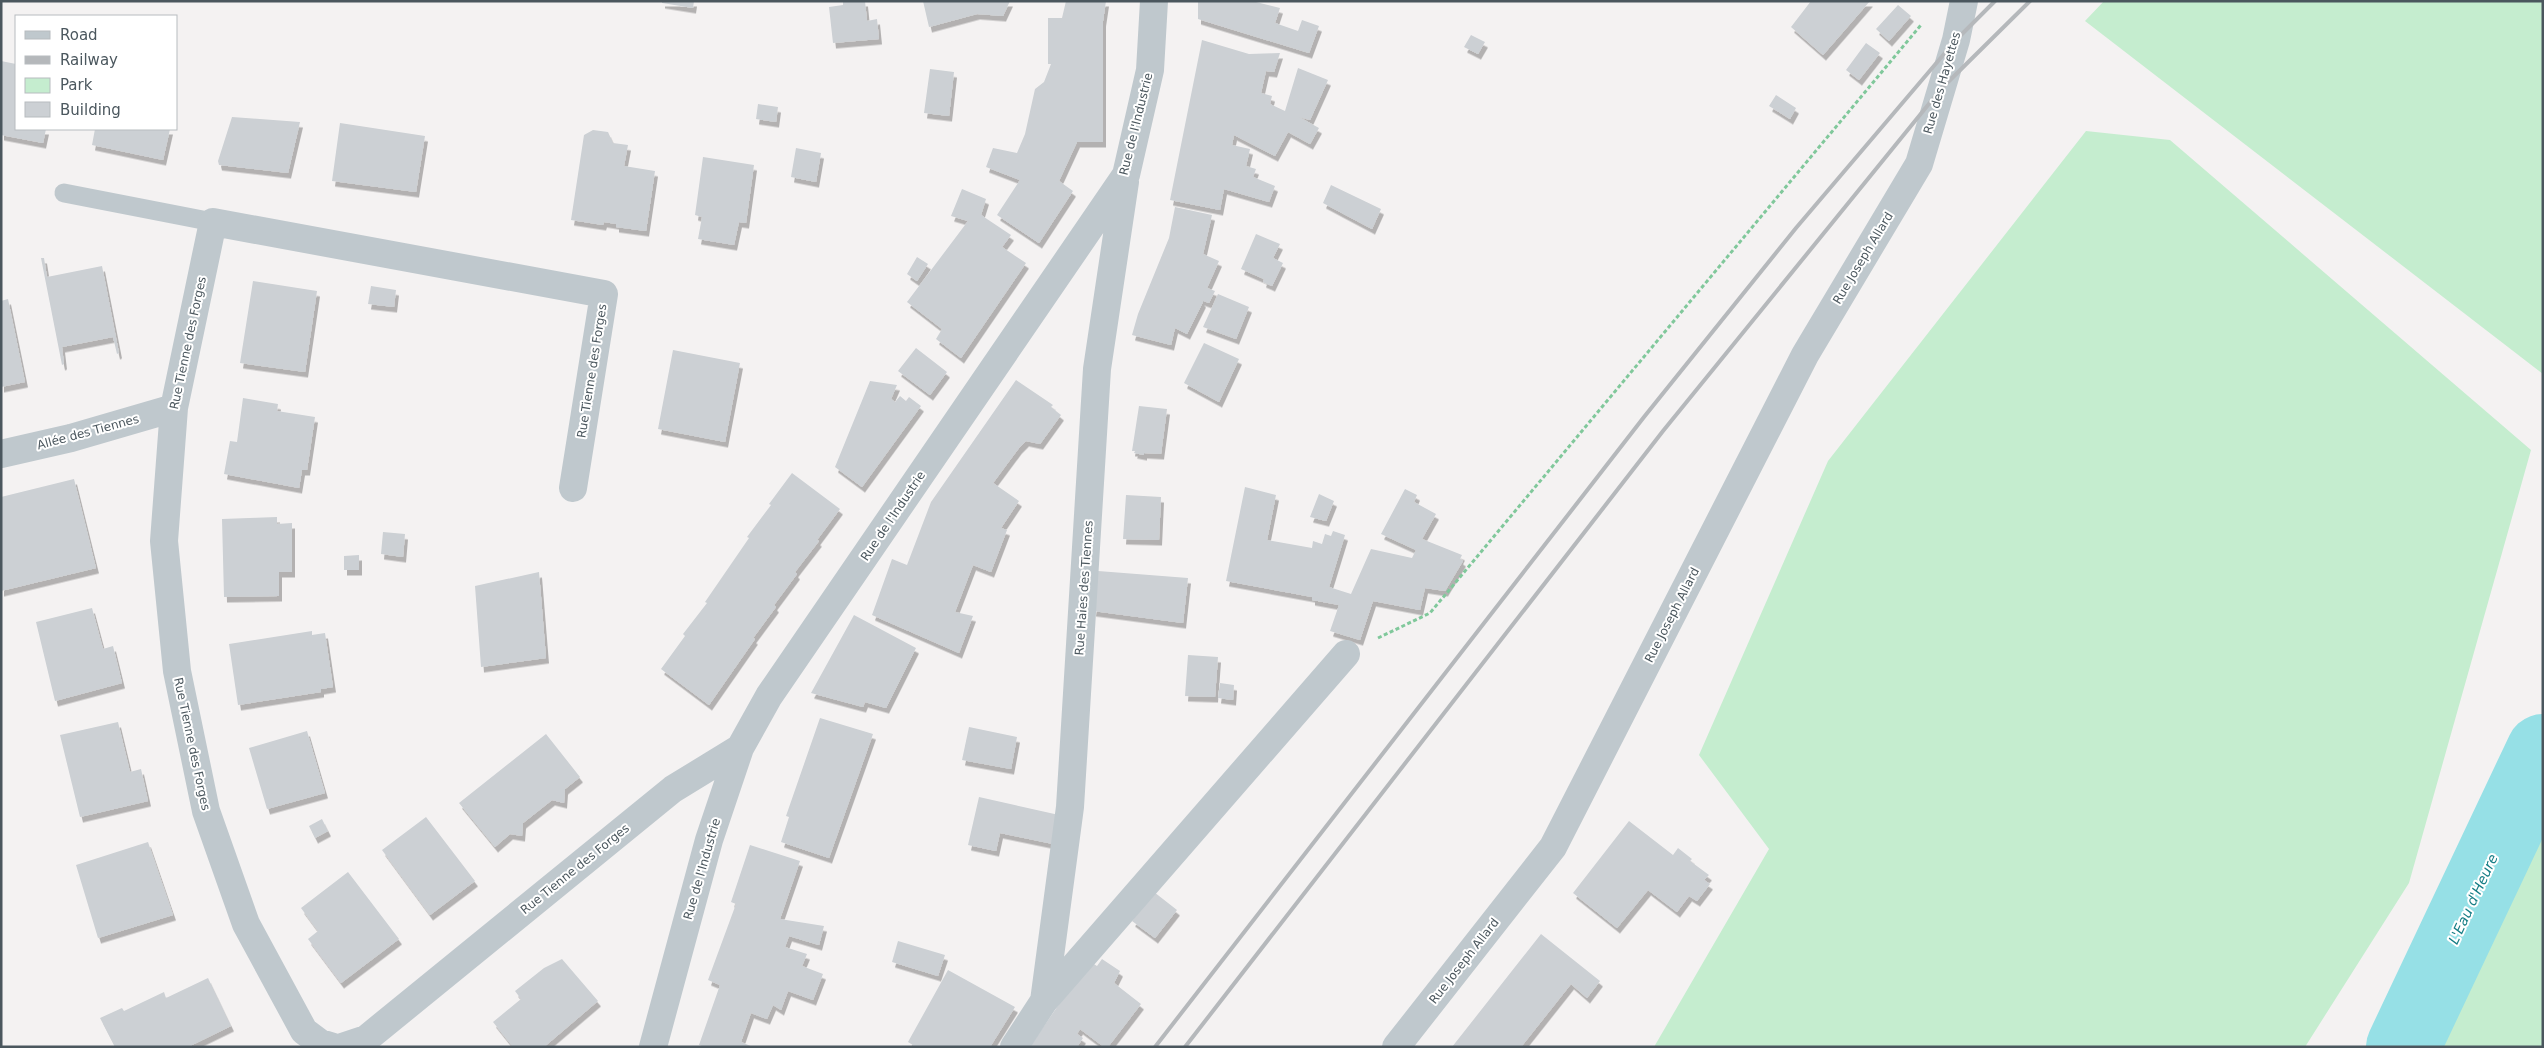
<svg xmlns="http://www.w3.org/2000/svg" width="2544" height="1048" font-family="'DejaVu Sans',sans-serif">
<defs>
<filter id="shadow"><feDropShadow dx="3" dy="5.5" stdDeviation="0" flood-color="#0004"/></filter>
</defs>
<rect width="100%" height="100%" fill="#f4f2f2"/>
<path fill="#c5edcf" d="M2104,1H2543V374L2085,21Z
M2086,131L2170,140L2531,450L2409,883L2305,1047H1654L1769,849L1699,755L1828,461Z
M2543,824V1047H2435Z"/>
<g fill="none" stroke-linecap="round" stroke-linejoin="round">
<path stroke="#96e0e6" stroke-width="74" d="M2403,1047L2543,751"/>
</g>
<path fill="#ccd0d4" filter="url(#shadow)" d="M662,1H694L693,8L662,3Z
M843,1H865L867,21L877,19L879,39L833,43L829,7L843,5Z
M923,1H1010L1003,16L977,14L929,27Z
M1066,1H1106L1103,21V142H1077L1059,181L1073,191L1039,243L997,215L1020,180L986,167L993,148L1017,153L1025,134L1035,89L1044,82L1051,64H1048V18H1062Z
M1198,1H1252L1280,8L1275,23L1298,31L1302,20L1319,26L1309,53L1198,19Z
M1811,1H1870L1823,55L1791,27Z
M1898,5L1911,16L1889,41L1876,29Z
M1471,35L1485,42L1478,54L1464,47Z
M1202,40L1249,54L1280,53L1274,72L1266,71L1261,93L1272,96L1270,104L1285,111L1298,68L1328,80L1310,120L1299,117L1319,128L1310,144L1288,132L1275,156L1234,135L1232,145L1250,149L1246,166L1256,169L1253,177L1275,186L1269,202L1224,189L1220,210L1170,200Z
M1866,43L1880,53L1859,80L1846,70Z
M1,61L16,64V129H46L43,143L1,135Z
M930,69L954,72L949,116L924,113Z
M1776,95L1796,108L1790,119L1769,106Z
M758,104L778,107L776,122L756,119Z
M232,117L300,122L288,173L219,165L218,161Z
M340,123L425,136L416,192L332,181Z
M95,129H170L163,160L92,145Z
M593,130L608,132L613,143L628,145L624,166L655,171L646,231L616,227V224L604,222L603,225L571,220L584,135Z
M796,148L821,153L816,182L791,177Z
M703,157L754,165L746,223L739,222L734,245L698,239L702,217L695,215Z
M1331,185L1381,209L1372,229L1323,203Z
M962,189L986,199L981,215L1011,235L1002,247L1026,263L961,358L936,339L942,329L907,302L968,221L951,216Z
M1175,207L1212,215L1203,254L1219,261L1207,288L1215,291L1209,303L1201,300L1203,302L1187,334L1175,328L1171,345L1132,335L1138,314L1169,238Z
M1256,234L1280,244L1273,258L1283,263L1272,286L1263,282L1264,279L1241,269Z
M917,257L928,264L917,281L907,274Z
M41,258H44L47,277L102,266L119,353L117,354L113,337L62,347L64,364L62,365Z
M253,281L317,291L305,372L240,363Z
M371,286L396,290L394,307L368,304Z
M1218,294L1249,307L1236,339L1203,327Z
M8,299L25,382L1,387V301Z
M1204,343L1239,359L1219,402L1184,383Z
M916,348L947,372L930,395L898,371Z
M673,350L740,363L725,442L658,429Z
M1016,380L1053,405L1051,407L1061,415L1040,444L1026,441L1019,448L993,483L1019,501L1001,528L1007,530L991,572L973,565L955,612L973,616L959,653L872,615L892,559L907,565L931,502Z
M870,381L897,385L891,399L895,402L900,396L906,401L909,397L921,406L862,487L835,467Z
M243,398L278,404L277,411L315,417L307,470H302L299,488L224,474L230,441L237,442Z
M1139,406L1167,409L1161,454L1144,453V455L1134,453L1135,451H1132Z
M792,473L840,509L817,540L819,541L795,572L797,574L774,605L776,607L753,638L755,639L709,705L661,669L685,636L683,634L707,603L705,602L749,538L747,537L771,505L769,504Z
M74,479L96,568L1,591V497Z
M1245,487L1276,495L1267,540L1312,548L1313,541L1322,544L1325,534L1331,536L1333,531L1345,535L1329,587L1351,594L1371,549L1412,558L1416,550L1381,534L1405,489L1417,495L1414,502L1436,514L1422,539L1462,555L1460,559L1463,561L1445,591L1425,588L1420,610L1373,601L1360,640L1330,631L1339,605L1312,600V597L1226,581Z
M1319,494L1334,501L1326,521L1310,517Z
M1126,495L1161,497L1159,540L1123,539Z
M277,517V524L292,523V572H279V596L224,597L222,519Z
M383,532L405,534L403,557L381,554Z
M359,555V570H344V556Z
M1098,571L1188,578L1183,623L1093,611Z
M539,572L546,658L481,667L475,586Z
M92,608L103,649L113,646L122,683L55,701L36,622Z
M854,615L916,648L886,708L865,702L863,707L811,693Z
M312,631V635L325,633L333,687L321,689V692L238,705L229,644Z
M1188,655L1218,657L1215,697L1185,696Z
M1220,683L1234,685L1233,700L1218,698Z
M820,718L873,734L829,858L781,842L789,817L786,816Z
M118,722L130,772L141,769L148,801L80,817L60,735Z
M969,727L1017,737L1011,769L962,760Z
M307,731L325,793L267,809L249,748Z
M546,734L580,777L565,789L564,803L552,800L523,823L522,836L510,834L495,847L459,803Z
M979,797L1059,815L1053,844L1000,833L996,851L968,845Z
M426,817L475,881L430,915L382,850Z
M322,819L328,831L315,838L309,826Z
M1629,821L1673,855L1678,848L1692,859L1690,861L1709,875L1704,880L1710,884L1697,901L1689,896L1677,912L1648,890L1617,928L1573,893Z
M148,842L173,915L98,938L76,865Z
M750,845L800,861L780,919L824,926L819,945L789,936L785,947L807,954L802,966L823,974L813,1000L788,991L781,1010L773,1005L767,1019L751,1013L741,1042L753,1047H704L699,1045L720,985L708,980L736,904L731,902Z
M348,872L399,939L341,983L308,939L318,931L301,908Z
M1154,892L1177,910L1155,938L1132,921Z
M1541,934L1600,981L1587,998L1571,984L1521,1047H1452Z
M898,941L945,955L938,976L892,962Z
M562,959L598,1001L544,1047H513L493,1022L521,999L515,991L544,968Z
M1102,959L1120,971L1114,983L1141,1004L1108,1047H1104L1080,1029L1077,1034L1083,1038L1077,1047H1027L1033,1042L1089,961L1097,966Z
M948,970L1015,1007L990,1047H916L908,1042Z
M208,978L231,1026L188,1047H115L100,1018L122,1008L124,1011L164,992L166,998Z"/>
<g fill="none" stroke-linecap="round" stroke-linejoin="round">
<path stroke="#80c89b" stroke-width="3" stroke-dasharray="4 2.5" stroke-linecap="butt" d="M1378,638L1430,613L1921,25"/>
<path stroke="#bfc8cd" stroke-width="19" d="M64,193L213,222"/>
<path stroke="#bfc8cd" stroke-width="28" d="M1,454L71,438L174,408
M1044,1001L1070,807L1097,369L1125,182
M333,1047L320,1043L304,1031L246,924L206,811L177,671L164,541L174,408L213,222L604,294L573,488
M342,1047L366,1039L673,789L740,748
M653,1047L709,840L740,748L769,696L1126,175L1150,70L1154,1
M1014,1047L1044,1001L1346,654
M1396,1047L1553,847L1805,355L1919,164L1956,40L1964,1"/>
<path stroke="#b5b8bb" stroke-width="4" d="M1155,1047L1644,417L1796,228L1956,40L1995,1
M1185,1047L1663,431L1941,89L2030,1"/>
</g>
<g text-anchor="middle" stroke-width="4" stroke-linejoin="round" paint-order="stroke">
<g font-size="12" fill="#4b575e" stroke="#fff">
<text transform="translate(1942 83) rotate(-74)" y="4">Rue des Hayettes</text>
<text transform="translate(1136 124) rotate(-76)" y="4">Rue de l'Industrie</text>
<text transform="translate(1863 258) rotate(-59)" y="4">Rue Joseph Allard</text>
<text transform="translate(188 343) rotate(-78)" y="4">Rue Tienne des Forges</text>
<text transform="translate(592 371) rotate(-81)" y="4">Rue Tienne des Forges</text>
<text transform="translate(88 432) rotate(-15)" y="4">Allée des Tiennes</text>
<text transform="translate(893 516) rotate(-56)" y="4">Rue de l'Industrie</text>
<text transform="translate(1084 588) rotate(-86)" y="4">Rue Haies des Tiennes</text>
<text transform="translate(1672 615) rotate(-63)" y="4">Rue Joseph Allard</text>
<text transform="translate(192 744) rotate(78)" y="4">Rue Tienne des Forges</text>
<text transform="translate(575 869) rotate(-39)" y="4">Rue Tienne des Forges</text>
<text transform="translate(702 869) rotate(-74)" y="4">Rue de l'Industrie</text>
<text transform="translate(1464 961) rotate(-52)" y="4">Rue Joseph Allard</text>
</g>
<g font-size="14" font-style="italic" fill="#177e86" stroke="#fff">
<text transform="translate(2473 899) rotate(-65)" y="5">L'Eau d'Heure</text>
</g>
</g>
<rect width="2544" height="1048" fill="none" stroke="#4b575e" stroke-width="5"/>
<rect x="15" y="15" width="162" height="115" fill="#ffffff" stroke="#b7bcbf"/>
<rect x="25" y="31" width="25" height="8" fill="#bfc8cd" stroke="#b7bcbf"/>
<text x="60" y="40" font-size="15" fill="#4b575e">Road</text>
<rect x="25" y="56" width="25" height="8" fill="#b5b8bb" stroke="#b7bcbf"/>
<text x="60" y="65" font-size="15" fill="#4b575e">Railway</text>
<rect x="25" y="78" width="25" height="15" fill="#c5edcf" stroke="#b7bcbf"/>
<text x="60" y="90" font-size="15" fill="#4b575e">Park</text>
<rect x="25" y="102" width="25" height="15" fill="#ccd0d4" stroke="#b7bcbf"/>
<text x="60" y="115" font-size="15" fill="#4b575e">Building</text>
</svg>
